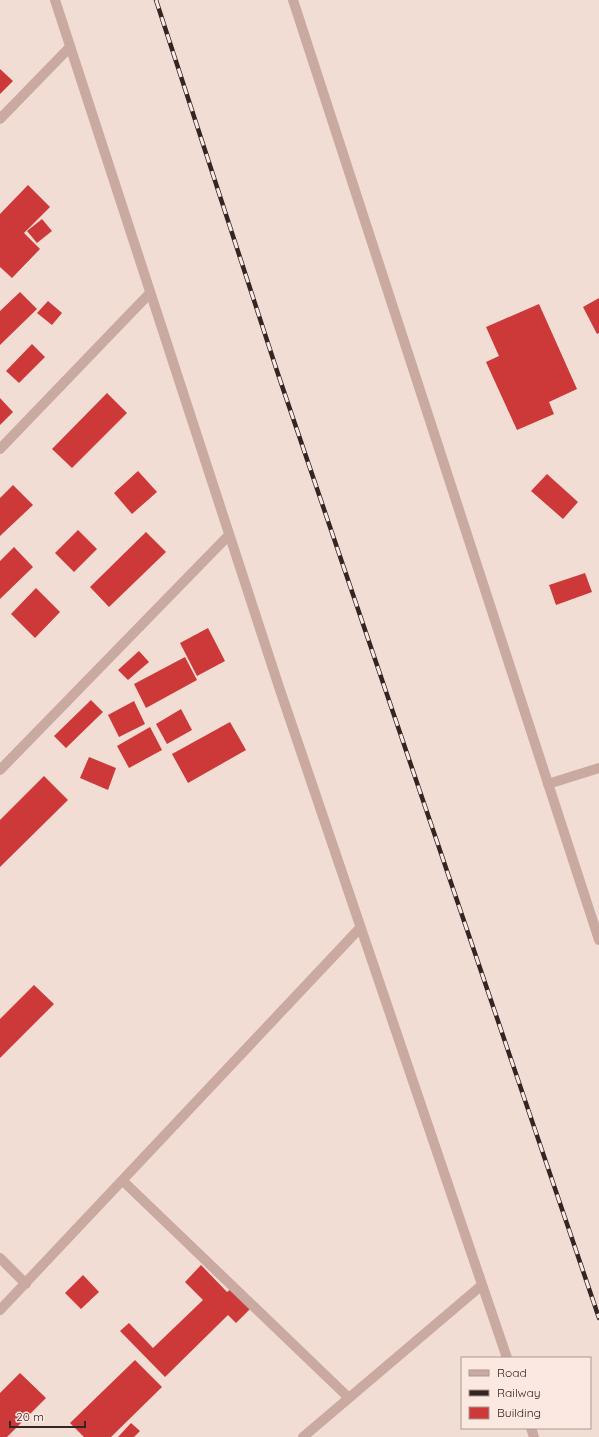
<svg xmlns="http://www.w3.org/2000/svg" width="599" height="1437" font-family="Quicksand,sans-serif">
<rect width="100%" height="100%" fill="#f2ddd5"/>
<path fill="#cd3838" d="M0,69L13,81L0,94Z
M28,185L50,207L24,233L40,249L12,278L0,267V214Z
M42,219L52,231L37,243L27,231Z
M20,292L37,309L0,345V311Z
M599,298V333L597,334L583,307Z
M48,301L62,313L52,325L37,313Z
M539,304L577,389L549,402L554,414L517,430L486,362L499,356L486,327Z
M32,344L45,357L19,383L6,371Z
M107,393L127,413L72,468L52,449Z
M0,398L13,412L0,425Z
M138,471L157,492L132,514L114,493Z
M547,474L578,502L563,519L531,491Z
M13,485L33,505L0,536V498Z
M78,530L97,549L74,572L55,553Z
M146,532L166,552L109,607L90,587Z
M14,547L33,567L0,599V561Z
M585,573L592,592L556,605L549,585Z
M36,588L60,612L35,638L11,614Z
M208,628L225,661L197,676L180,643Z
M139,651L149,662L128,680L118,670Z
M185,657L197,680L146,708L134,684Z
M91,700L103,712L66,748L54,736Z
M134,701L145,724L119,737L108,715Z
M181,709L192,730L167,744L156,724Z
M230,722L246,750L188,783L172,754Z
M150,727L162,750L129,768L117,746Z
M89,757L116,768L108,790L80,778Z
M44,776L68,800L0,867V820Z
M34,985L54,1004L0,1058V1019Z
M201,1265L227,1292L231,1289L250,1309L236,1323L228,1315L165,1377L120,1331L129,1323L153,1348L203,1300L185,1282Z
M83,1275L99,1292L81,1309L65,1293Z
M135,1360L162,1387L111,1437H84L70,1423Z
M20,1373L46,1398L7,1437H0V1393Z
M131,1423L140,1431L134,1437H118Z"/>
<g fill="none" stroke-linecap="round" stroke-linejoin="round">
<path stroke="#caa9a1" stroke-width="10" d="M55,0L279,687L507,1358
M0,119L70,47
M0,449L150,293
M0,770L229,535
M548,784L599,768
M123,1181L349,1398
M0,1258L26,1284
M0,1310L360,928
M531,1428L534,1437
M303,1437L482,1285"/>
<path stroke="#caa9a1" stroke-width="10" d="M293,0L599,940"/>
<g stroke="#332524" stroke-width="4.5">
<path id="rail" d="M156,0L278,374L599,1318"/>
</g>
<use href="#rail" stroke="#fae8e1" stroke-width="3" stroke-dasharray="9" stroke-linecap="butt"/>
</g>
<rect x="461" y="1357" width="130" height="72" fill="#fae8e1" stroke="#aa9a95"/>
<rect x="469" y="1370" width="20" height="6" fill="#caa9a1" stroke="#aa9a95"/>
<text x="497" y="1377" font-size="12" fill="#332524">Road</text>
<rect x="469" y="1390" width="20" height="6" fill="#332524" stroke="#aa9a95"/>
<text x="497" y="1397" font-size="12" fill="#332524">Railway</text>
<rect x="469" y="1407" width="20" height="12" fill="#cd3838" stroke="#aa9a95"/>
<text x="497" y="1417" font-size="12" fill="#332524">Building</text>
<path d="M10 1421v6h75v-6" fill="none" stroke="#332524" stroke-width="2"/>
<text x="16" y="1421" font-size="12" fill="#332524" stroke="#fae8e1" stroke-width="3" paint-order="stroke">20 m</text>
</svg>
